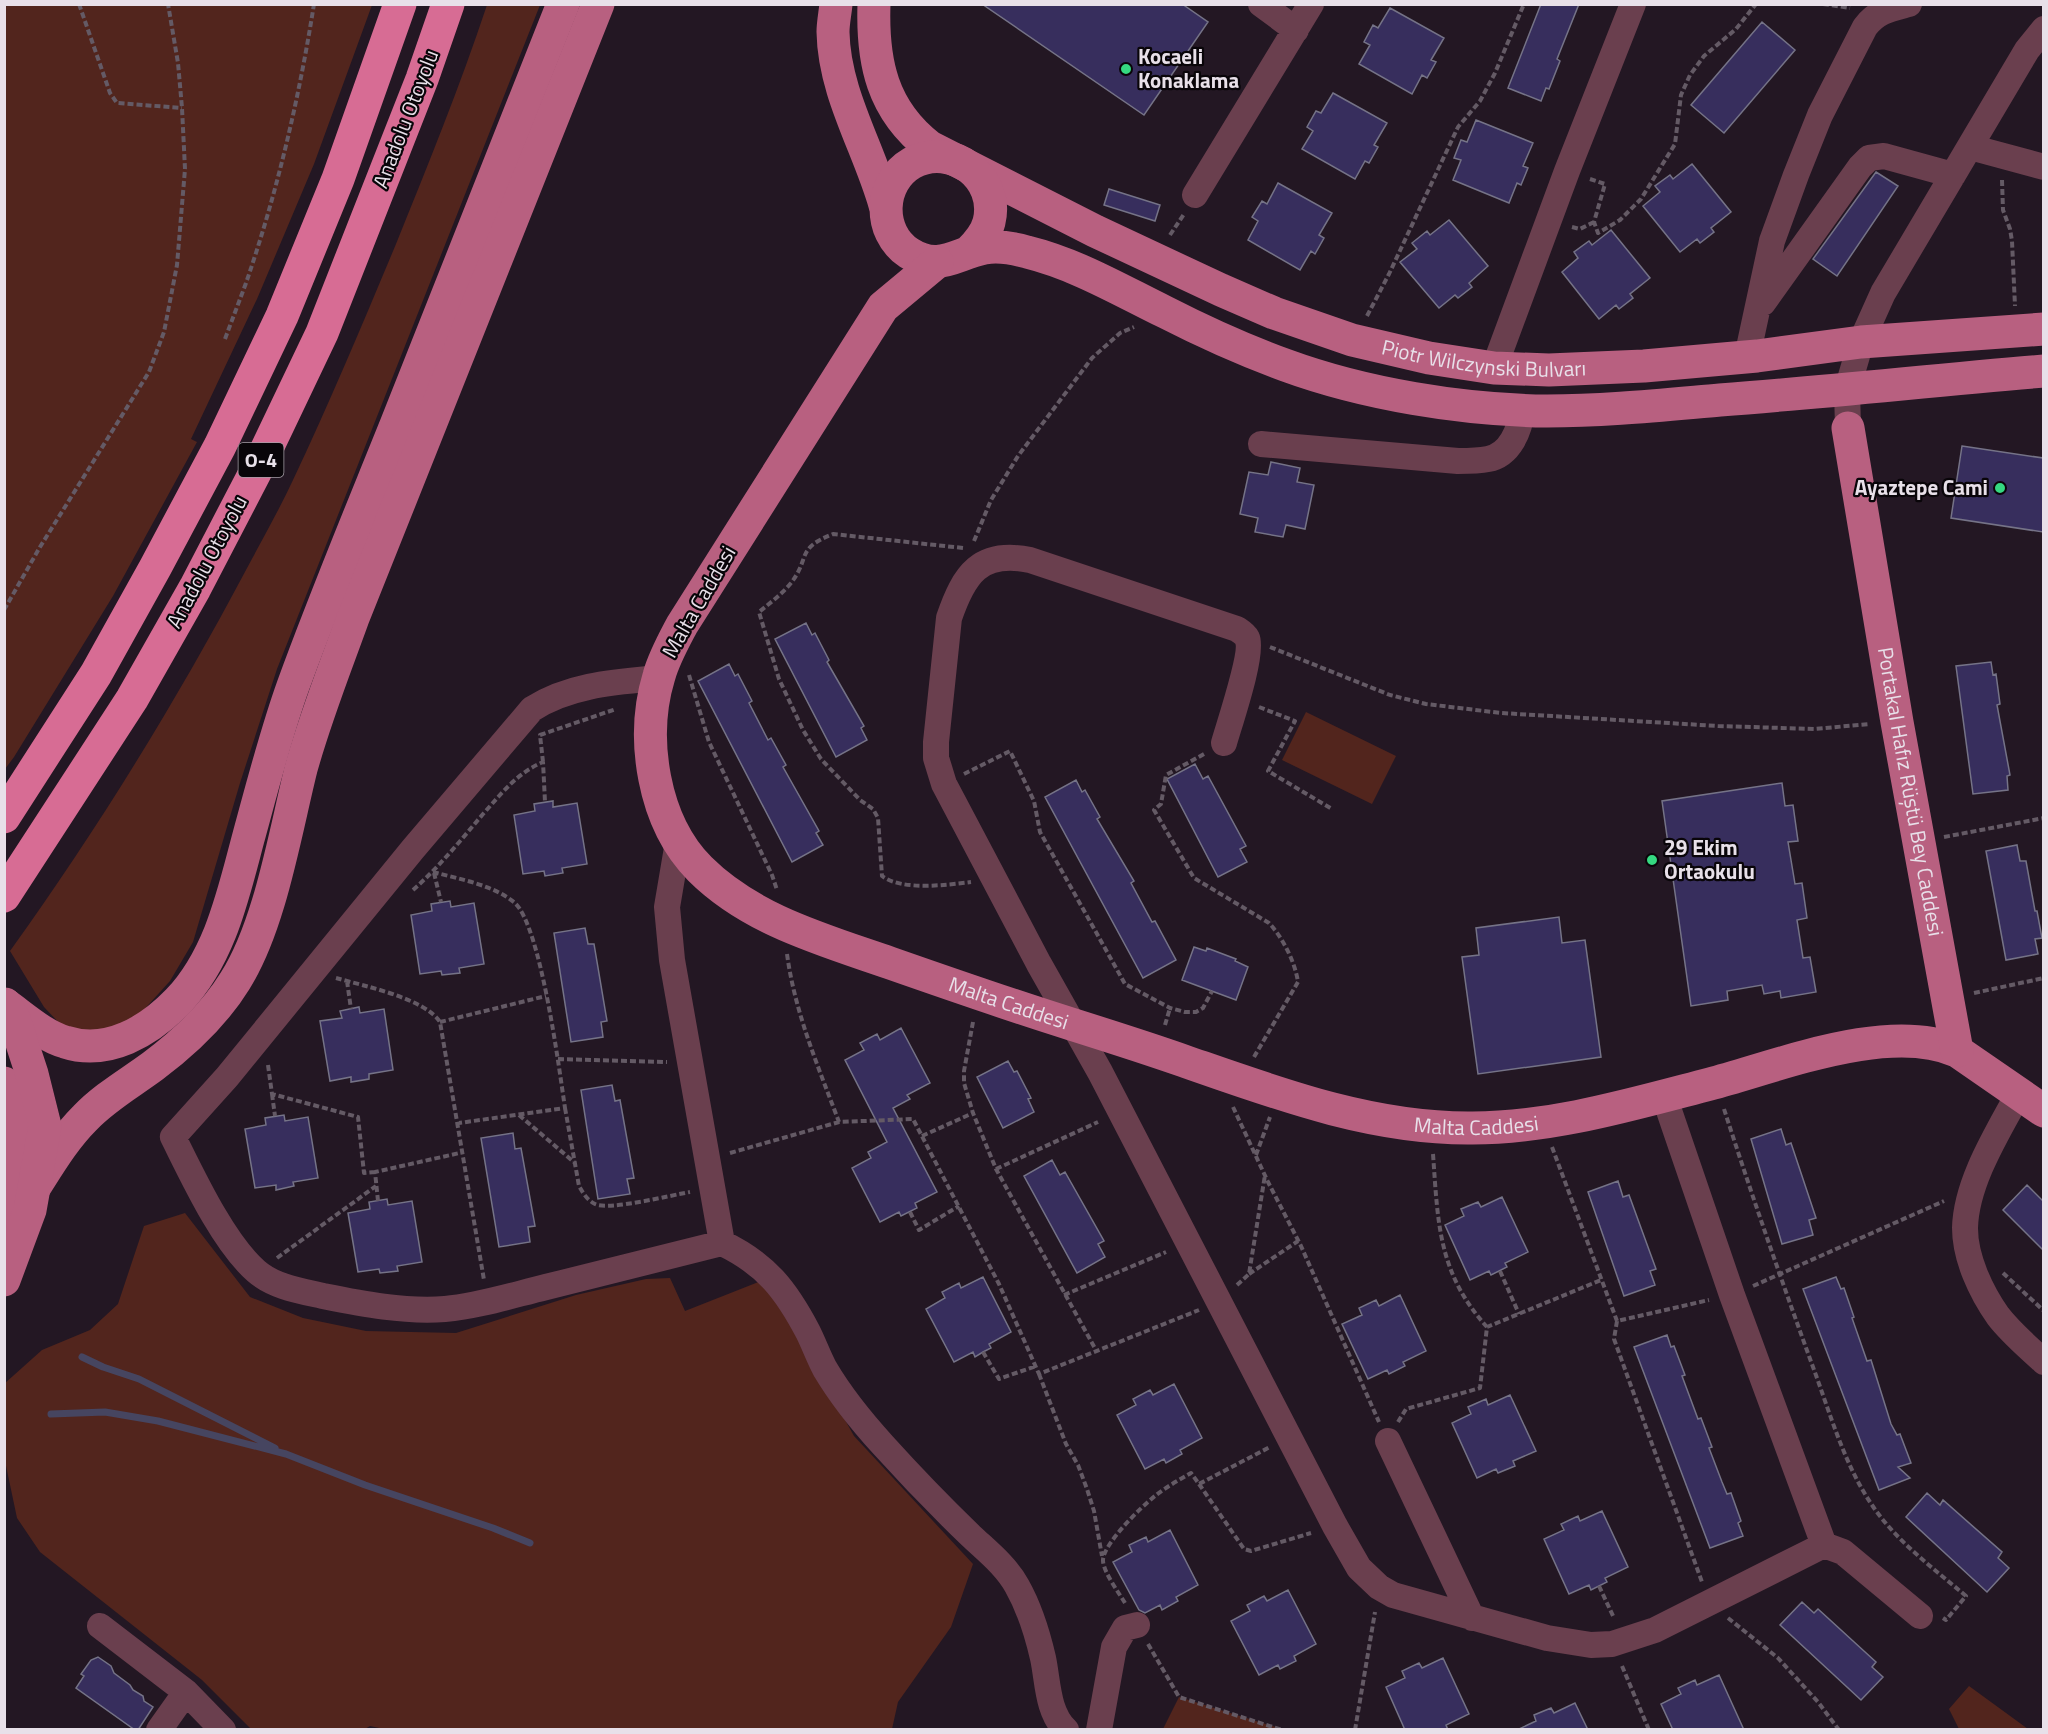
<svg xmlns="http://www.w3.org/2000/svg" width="2048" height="1734" font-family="'Titillium Web',sans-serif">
<rect width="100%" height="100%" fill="#231723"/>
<path fill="#52251d" d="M4,5H372L314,164L257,299L191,439L197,442L113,596L14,757L5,769Z
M487,5H540L277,669L240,783L193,942L170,981L141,1013L100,1035L62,1026L44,1007L10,951C97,830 176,702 246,570C262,540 279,510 293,480C330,402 363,323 396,244C428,165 460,86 487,5Z
M1306,712L1396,756L1372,804L1282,760Z
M185,1213L250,1297L303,1318L366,1331L456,1333L576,1295L646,1279L670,1278L685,1311L761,1281L771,1287L854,1436L973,1564L951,1627L898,1702L892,1729L389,1730L370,1726L363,1730L251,1729L202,1680L40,1552L17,1518L5,1461L4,1384L42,1350L90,1330L118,1304L144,1226Z
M1969,1686L2028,1729H1959L1949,1709Z
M1179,1697L1282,1729H1163Z"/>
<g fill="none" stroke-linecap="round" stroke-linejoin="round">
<path stroke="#464560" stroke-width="7" d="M82,1357L103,1367L139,1379L275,1448
M51,1414L105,1412L158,1421L286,1454L365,1485L493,1528L530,1543"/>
</g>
<path fill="#372e5d" stroke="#757387" stroke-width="1.5" d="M982,4H1182L1208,22L1144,115Z
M1541,4H1579L1557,59L1560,61L1549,89L1546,88L1541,101L1508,88Z
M1390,8L1444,38L1431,60L1436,62L1427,78L1422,75L1412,94L1359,64L1370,45L1364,42L1373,25L1378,28Z
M1762,22L1795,50L1724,133L1691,105Z
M1333,93L1387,123L1374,145L1378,147L1369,163L1365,161L1355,179L1302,149L1313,131L1307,127L1316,111L1321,113Z
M1476,120L1533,143L1523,166L1528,168L1521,185L1517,183L1509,203L1453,180L1461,160L1454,158L1461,140L1467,142Z
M1692,164L1731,212L1711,228L1714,232L1700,243L1697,239L1680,252L1643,206L1660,192L1655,186L1670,175L1673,179Z
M1876,172L1898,186L1837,276L1813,259Z
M1278,183L1332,213L1319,235L1324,238L1315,254L1311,251L1300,270L1248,240L1258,221L1252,217L1262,201L1267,204Z
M1109,189L1160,205L1155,221L1104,205Z
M1449,220L1488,266L1469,283L1472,287L1458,298L1455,295L1439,308L1400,262L1417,249L1412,243L1427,231L1430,235Z
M1611,230L1650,278L1630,294L1633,298L1619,309L1616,305L1599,319L1562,272L1578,258L1574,252L1589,241L1592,245Z
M1962,446L2043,458V532L1951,518Z
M1271,462L1300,468L1297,482L1314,485L1305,529L1286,525L1283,537L1255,532L1258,518L1240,514L1249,472L1268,475Z
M806,623L812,635L815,633L829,660L827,662L864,726L861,728L867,740L836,757L775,639Z
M1991,662L1993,675L1996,674L2000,704L1997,705L2010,775L2007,776L2008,790L1973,794L1956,666Z
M729,664L735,676L738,674L752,701L749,703L768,740L771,738L786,765L783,767L819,831L816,833L823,845L792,862L698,681Z
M1195,764L1203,779L1208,776L1246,846L1240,849L1247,862L1218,877L1167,779Z
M1076,780L1082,792L1085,790L1100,817L1097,819L1134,881L1131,883L1152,922L1155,921L1176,960L1143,978L1045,797Z
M1782,783L1785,806L1793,805L1798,841L1788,842L1795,884L1802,883L1807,918L1797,920L1803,958L1810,957L1816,992L1781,998L1780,991L1764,994L1762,985L1727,991L1728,1000L1691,1006L1662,801Z
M553,801V807L577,803L587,864L562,868L563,873L545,876L544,871L523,874L514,815L535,811L534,804Z
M2017,845L2020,861H2026L2035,911H2037L2042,938L2035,939L2038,954L2006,960L1986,851Z
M450,901L451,907L474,903L484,964L459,968L460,973L442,975L441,971L420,974L411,915L432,911L431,904Z
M1559,917L1562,943L1585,940L1601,1057L1478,1074L1462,957L1479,955L1476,928Z
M585,928L588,944H594L607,1021L601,1022L603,1037L571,1042L554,933Z
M1194,947L1206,951L1207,948L1236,959L1235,961L1248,967L1236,1000L1182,980Z
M359,1007L360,1013L384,1009L393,1070L369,1074V1079L351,1082V1077L330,1081L320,1021L342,1018L340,1011Z
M901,1028L930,1083L907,1095L910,1099L893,1108L937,1192L915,1203L917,1208L901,1216L899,1212L880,1222L852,1168L871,1158L868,1152L887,1142L845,1060L864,1050L860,1043L877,1034L880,1040Z
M1008,1061L1014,1072L1017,1071L1031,1098L1028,1099L1034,1112L1003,1128L977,1077Z
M612,1085L615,1101L620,1100L634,1178L627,1179L630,1194L598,1199L581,1090Z
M284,1115L285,1121L308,1117L318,1178L293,1182L294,1186L276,1190V1185L255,1188L245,1129L266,1125L265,1118Z
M1781,1129L1786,1145L1791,1143L1816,1218L1809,1220L1813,1235L1782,1244L1751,1139Z
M513,1133L515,1149L521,1148L535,1226L528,1227L530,1242L499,1247L481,1138Z
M1052,1160L1060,1175L1065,1172L1104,1241L1098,1244L1105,1257L1077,1273L1024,1176Z
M1618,1181L1623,1197L1629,1195L1656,1269L1650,1271L1655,1285L1624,1296L1588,1192Z
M2027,1185L2043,1201V1250L2003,1210Z
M1502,1197L1528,1252L1505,1263L1507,1267L1491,1275L1489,1271L1470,1280L1445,1225L1464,1216L1461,1209L1478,1202L1481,1207Z
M387,1199L388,1205L412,1201L422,1262L397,1266L398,1271L380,1273L379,1269L358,1272L348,1213L370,1209L369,1202Z
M983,1277L1011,1332L989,1344L991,1348L983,1352L975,1357L973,1352L954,1362L926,1309L945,1298L942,1292L959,1283L961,1288Z
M1836,1277L1841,1289L1844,1288L1854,1317L1852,1318L1867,1361L1871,1360L1891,1424L1897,1435L1900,1434L1911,1463L1898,1467L1910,1478L1879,1490L1803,1289Z
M1400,1295L1426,1351L1403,1362L1405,1366L1389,1374L1387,1370L1368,1379L1342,1324L1362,1315L1359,1308L1376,1300L1379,1306Z
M1667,1335L1671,1347L1674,1346L1685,1375L1682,1376L1698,1419L1701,1418L1712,1447L1709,1448L1722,1482L1727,1494L1731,1493L1741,1521L1738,1523L1743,1536L1710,1548L1634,1347Z
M1174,1384L1202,1438L1180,1450L1182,1454L1166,1463L1164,1459L1145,1469L1117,1415L1136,1405L1133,1399L1150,1390L1153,1395Z
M1510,1395L1536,1451L1513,1461L1515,1466L1498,1473L1496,1469L1477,1478L1452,1423L1471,1414L1468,1407L1486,1399L1488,1405Z
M1927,1493L1940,1505L1943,1500L2002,1552L1998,1558L2009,1568L1987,1592L1906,1517Z
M1602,1511L1628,1567L1605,1578L1607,1582L1591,1590L1589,1585L1569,1594L1544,1539L1564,1530L1561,1524L1578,1516L1580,1521Z
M1170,1530L1198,1585L1176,1597L1178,1601L1162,1610L1160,1605L1145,1613L1139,1610L1113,1562L1132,1552L1129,1545L1146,1537L1148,1542Z
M1288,1590L1316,1644L1294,1656L1296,1661L1280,1669L1278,1665L1259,1675L1231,1621L1250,1611L1247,1605L1264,1596L1267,1601Z
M1802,1602L1814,1613L1818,1609L1876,1662L1872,1667L1883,1677L1861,1700L1780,1625Z
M98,1657L111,1666L114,1673L130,1685L133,1690L143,1696L144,1701L153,1707L138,1730H135L76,1688L84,1676L81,1674L91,1660Z
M1443,1658L1469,1714L1446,1725L1448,1730H1405L1386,1687L1405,1678L1402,1671L1419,1663L1422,1668Z
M1719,1675L1744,1730H1673L1661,1704L1681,1694L1678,1688L1695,1680L1697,1685Z
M1575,1703L1588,1730H1517L1536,1721L1534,1715L1551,1708L1554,1713Z"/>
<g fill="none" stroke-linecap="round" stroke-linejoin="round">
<path stroke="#645a65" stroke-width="4" stroke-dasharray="6 3" stroke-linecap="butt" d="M79,4L110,93L117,103L182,108
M1823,4L1850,8
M1590,179L1605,184L1594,222L1598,233L1620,220L1641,199L1675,144L1681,95L1690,75L1704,56L1736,29L1756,4
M2002,180L2003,210L2010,229L2012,241L2015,306
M1572,227L1580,229L1594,222
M1170,235L1184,214
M1367,316L1389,274L1458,127L1480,101L1495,73L1524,4
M225,339C232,320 239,302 246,283C277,193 299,99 314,4
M974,541L991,500L1018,456L1092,358L1120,333L1134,327
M963,548L833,534C795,549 811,557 791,583C782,594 770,603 759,612L779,679L803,730L821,759L860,800L873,809L878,818L882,876C902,891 946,885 971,882
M4,610L40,547L149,372L164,332L177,265L185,169L182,108L178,63L168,4
M1270,647L1390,695L1426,704L1501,713L1718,726L1815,729L1869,724
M689,675L709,742L772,875L777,890
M1259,707L1295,721L1268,771L1332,809
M1204,754L1166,775L1161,804L1154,810L1194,878L1269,923C1283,938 1295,962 1298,982L1254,1057
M543,762L540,735L616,709
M964,774L1010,751L1034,801L1040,832L1125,984L1170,1008L1185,1012H1196L1203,1008L1212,991
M1944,837L2044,818
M433,872C459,879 494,885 515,903C541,928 559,1068 565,1108L459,1123
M434,873L441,902
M413,890C439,867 461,840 483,814C502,793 517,773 543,762L545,802
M787,954C795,1013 818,1066 839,1122L913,1119L999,1284L1039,1374L1199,1310
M336,978C364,986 424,998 440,1022L484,1280
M347,981L351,1009
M1974,993L2044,978
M440,1022L546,996
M973,1022L964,1071V1083L973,1113L996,1169L1097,1352
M1165,1025L1170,1008
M558,1059L667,1062
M268,1065L272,1094L358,1117L364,1173L375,1172
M272,1094L275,1116
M1233,1107L1268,1182L1301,1246L1379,1422
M565,1108L579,1186C583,1193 587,1200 595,1204C608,1211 672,1195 690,1192
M1724,1109C1752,1196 1782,1282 1813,1367C1830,1413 1844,1464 1872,1505C1896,1541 1933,1568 1966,1596L1946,1620L1943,1618
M519,1115L575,1163
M922,1136L973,1113
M1552,1147L1617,1321L1709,1300
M730,1153L839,1122
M1433,1154C1438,1223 1438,1273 1487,1327
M1256,1155L1270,1117
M996,1169L1098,1122
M378,1201L375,1172L464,1152
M910,1212L919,1230L959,1206
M277,1258L376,1186
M1500,1271L1519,1314
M2003,1273L2044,1311
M1249,1274L1298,1241
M1237,1285L1249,1274L1265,1175
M1753,1286L1944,1201
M1064,1295L1166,1252
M1617,1321L1614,1339L1702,1582
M983,1352L999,1379L1036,1366
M1039,1374L1066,1444L1078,1465L1087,1489L1094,1511L1102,1556
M1398,1422L1406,1409L1480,1388L1487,1327L1601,1280
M1199,1484L1244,1549L1251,1551L1311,1533
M1599,1586L1614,1618
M1125,1603C1119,1593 1104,1573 1103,1561C1102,1545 1142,1506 1155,1496C1166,1487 1179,1480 1191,1473L1199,1484L1270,1447
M1728,1618L1778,1658L1818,1702L1839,1730
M1148,1644L1179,1697L1282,1730
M1622,1666L1649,1730
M1355,1730L1375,1612"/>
<path stroke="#6a3f4e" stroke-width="26" d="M1261,4L1296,30
M1970,147L2044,167
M1195,195L1311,4
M1763,303L1860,167L1869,158L1884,156L1953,175
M1747,357L1772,241L1796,175L1820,115L1865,27C1877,11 1890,9 1909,4
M1494,368L1567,171L1633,4
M1848,428L1847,390L1861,342L1883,293L2027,50L2044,29
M1261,444L1458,461C1468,461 1478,461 1488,459C1510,455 1520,430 1522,410
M658,678C615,682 569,685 532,709L413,849L227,1077L173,1137C193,1177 223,1242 256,1271C274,1287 301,1291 323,1296C363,1304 404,1312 445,1309C479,1306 513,1295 546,1287C605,1272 664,1257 722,1243C766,1264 786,1290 808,1332C814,1344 819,1358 825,1369C841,1396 862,1422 883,1445C911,1476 941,1507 971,1536C988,1552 1006,1566 1017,1586C1030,1609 1037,1632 1043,1658C1048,1681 1047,1712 1066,1730
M1224,743C1229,725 1254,652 1247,638C1245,634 1240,631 1237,629L1030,560C980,550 964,574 949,618L936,742V758L944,784L1039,964L1100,1072L1335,1526L1359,1568L1379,1587L1393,1595L1547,1638L1591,1645L1612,1644L1655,1630L1824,1545
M678,842L667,907L672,960L722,1243
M2019,1093C1998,1132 1966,1182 1965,1228C1965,1258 1981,1292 1998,1316C2011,1333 2028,1347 2044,1362
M1664,1096L1732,1295L1824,1545L1843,1552L1920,1616
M1388,1441L1472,1618
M100,1626L186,1692L223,1730
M159,1730L186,1692
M1099,1730L1114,1647L1125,1628L1137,1625"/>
<g stroke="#b86080" stroke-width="33">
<path d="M836,4C835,14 833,23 833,32C834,93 869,148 885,205"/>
<path id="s1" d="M874,4C872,62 882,110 930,147L1095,231L1221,290L1274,313L1352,340L1429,358L1494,368L1549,370L1644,366L1757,356L1861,342L2044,329"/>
<path d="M969,252C978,243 986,234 989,222C1000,178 952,141 912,163C879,182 877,232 909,253C939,272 955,254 984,248C999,245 1013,248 1027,252C1076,264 1120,290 1165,312C1204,332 1244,350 1285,365C1364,394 1462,410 1547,411C1604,411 1662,405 1720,400C1828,392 1935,380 2044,371"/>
<path id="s2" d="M937,262L883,307L682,625C673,642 664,658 659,676C640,738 653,822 700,869C751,920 824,940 890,963C950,984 1010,1005 1071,1024C1109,1036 1147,1048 1184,1061C1276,1093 1369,1128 1468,1128C1549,1129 1633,1104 1710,1084C1779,1066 1888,1021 1957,1051L2044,1111"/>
<path id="s3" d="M1848,428L1897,722L1957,1051"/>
<path d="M6,1005C24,1018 44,1036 65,1042C108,1056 149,1031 178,1001C220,957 233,895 248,839C262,788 275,736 293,686C325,598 361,512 396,425C452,285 508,145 563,4"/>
<path d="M4,1083L13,1108L14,1163L4,1232"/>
<path d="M34,1188C50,1163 64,1139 85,1118C105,1097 130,1083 153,1066C185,1042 214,1015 235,981C270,926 285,833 301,769C315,718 335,668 353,618L598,4"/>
<path d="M4,1280L30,1210L45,1126L32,1074L14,1019L5,1004"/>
</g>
<path stroke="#d76c94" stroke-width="33" d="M4,817L96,674L155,568L220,446L282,316L338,179L400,4
M4,896L132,699L195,588L260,463L322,333L422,79L448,4"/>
</g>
<g fill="#35d881" stroke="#090509" stroke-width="2">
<circle cx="1126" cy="69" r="6"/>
<circle cx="2000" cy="488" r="6"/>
<circle cx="1652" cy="860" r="6"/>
</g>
<g text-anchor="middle" stroke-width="4.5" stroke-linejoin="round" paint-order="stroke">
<rect fill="#090509" stroke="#a59ea6" stroke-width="1.5" x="238.5" y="443" width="45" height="34" rx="4.5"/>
<g font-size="20" font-weight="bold" fill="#e8e0e9">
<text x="261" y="467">O-4</text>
</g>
<g font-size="21" font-weight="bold" fill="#e8e0e9" stroke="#090509" text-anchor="start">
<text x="1138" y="64">Kocaeli<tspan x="1138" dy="24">Konaklama</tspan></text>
<text x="1988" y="495" text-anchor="end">Ayaztepe Cami</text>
<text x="1664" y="855">29 Ekim<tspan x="1664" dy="24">Ortaokulu</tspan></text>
</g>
<g font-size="21" fill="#e8e0e9" stroke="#090509">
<text transform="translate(406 119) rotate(-69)" y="7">Anadolu Otoyolu</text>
<text dy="7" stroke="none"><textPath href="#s1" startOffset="759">Piotr Wilczynski Bulvarı</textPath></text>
<text transform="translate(207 562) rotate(-62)" y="7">Anadolu Otoyolu</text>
<text transform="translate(699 602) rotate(-60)" y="7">Malta Caddesi</text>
<text dy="7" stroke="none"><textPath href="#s3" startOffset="369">Portakal Hafız Rüştü Bey Caddesi</textPath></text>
<text dy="7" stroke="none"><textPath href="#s2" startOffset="1048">Malta Caddesi</textPath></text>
<text dy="7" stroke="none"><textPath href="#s2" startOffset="1534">Malta Caddesi</textPath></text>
</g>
</g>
<rect width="2048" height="1734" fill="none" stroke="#e8e0e9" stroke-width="12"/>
</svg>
